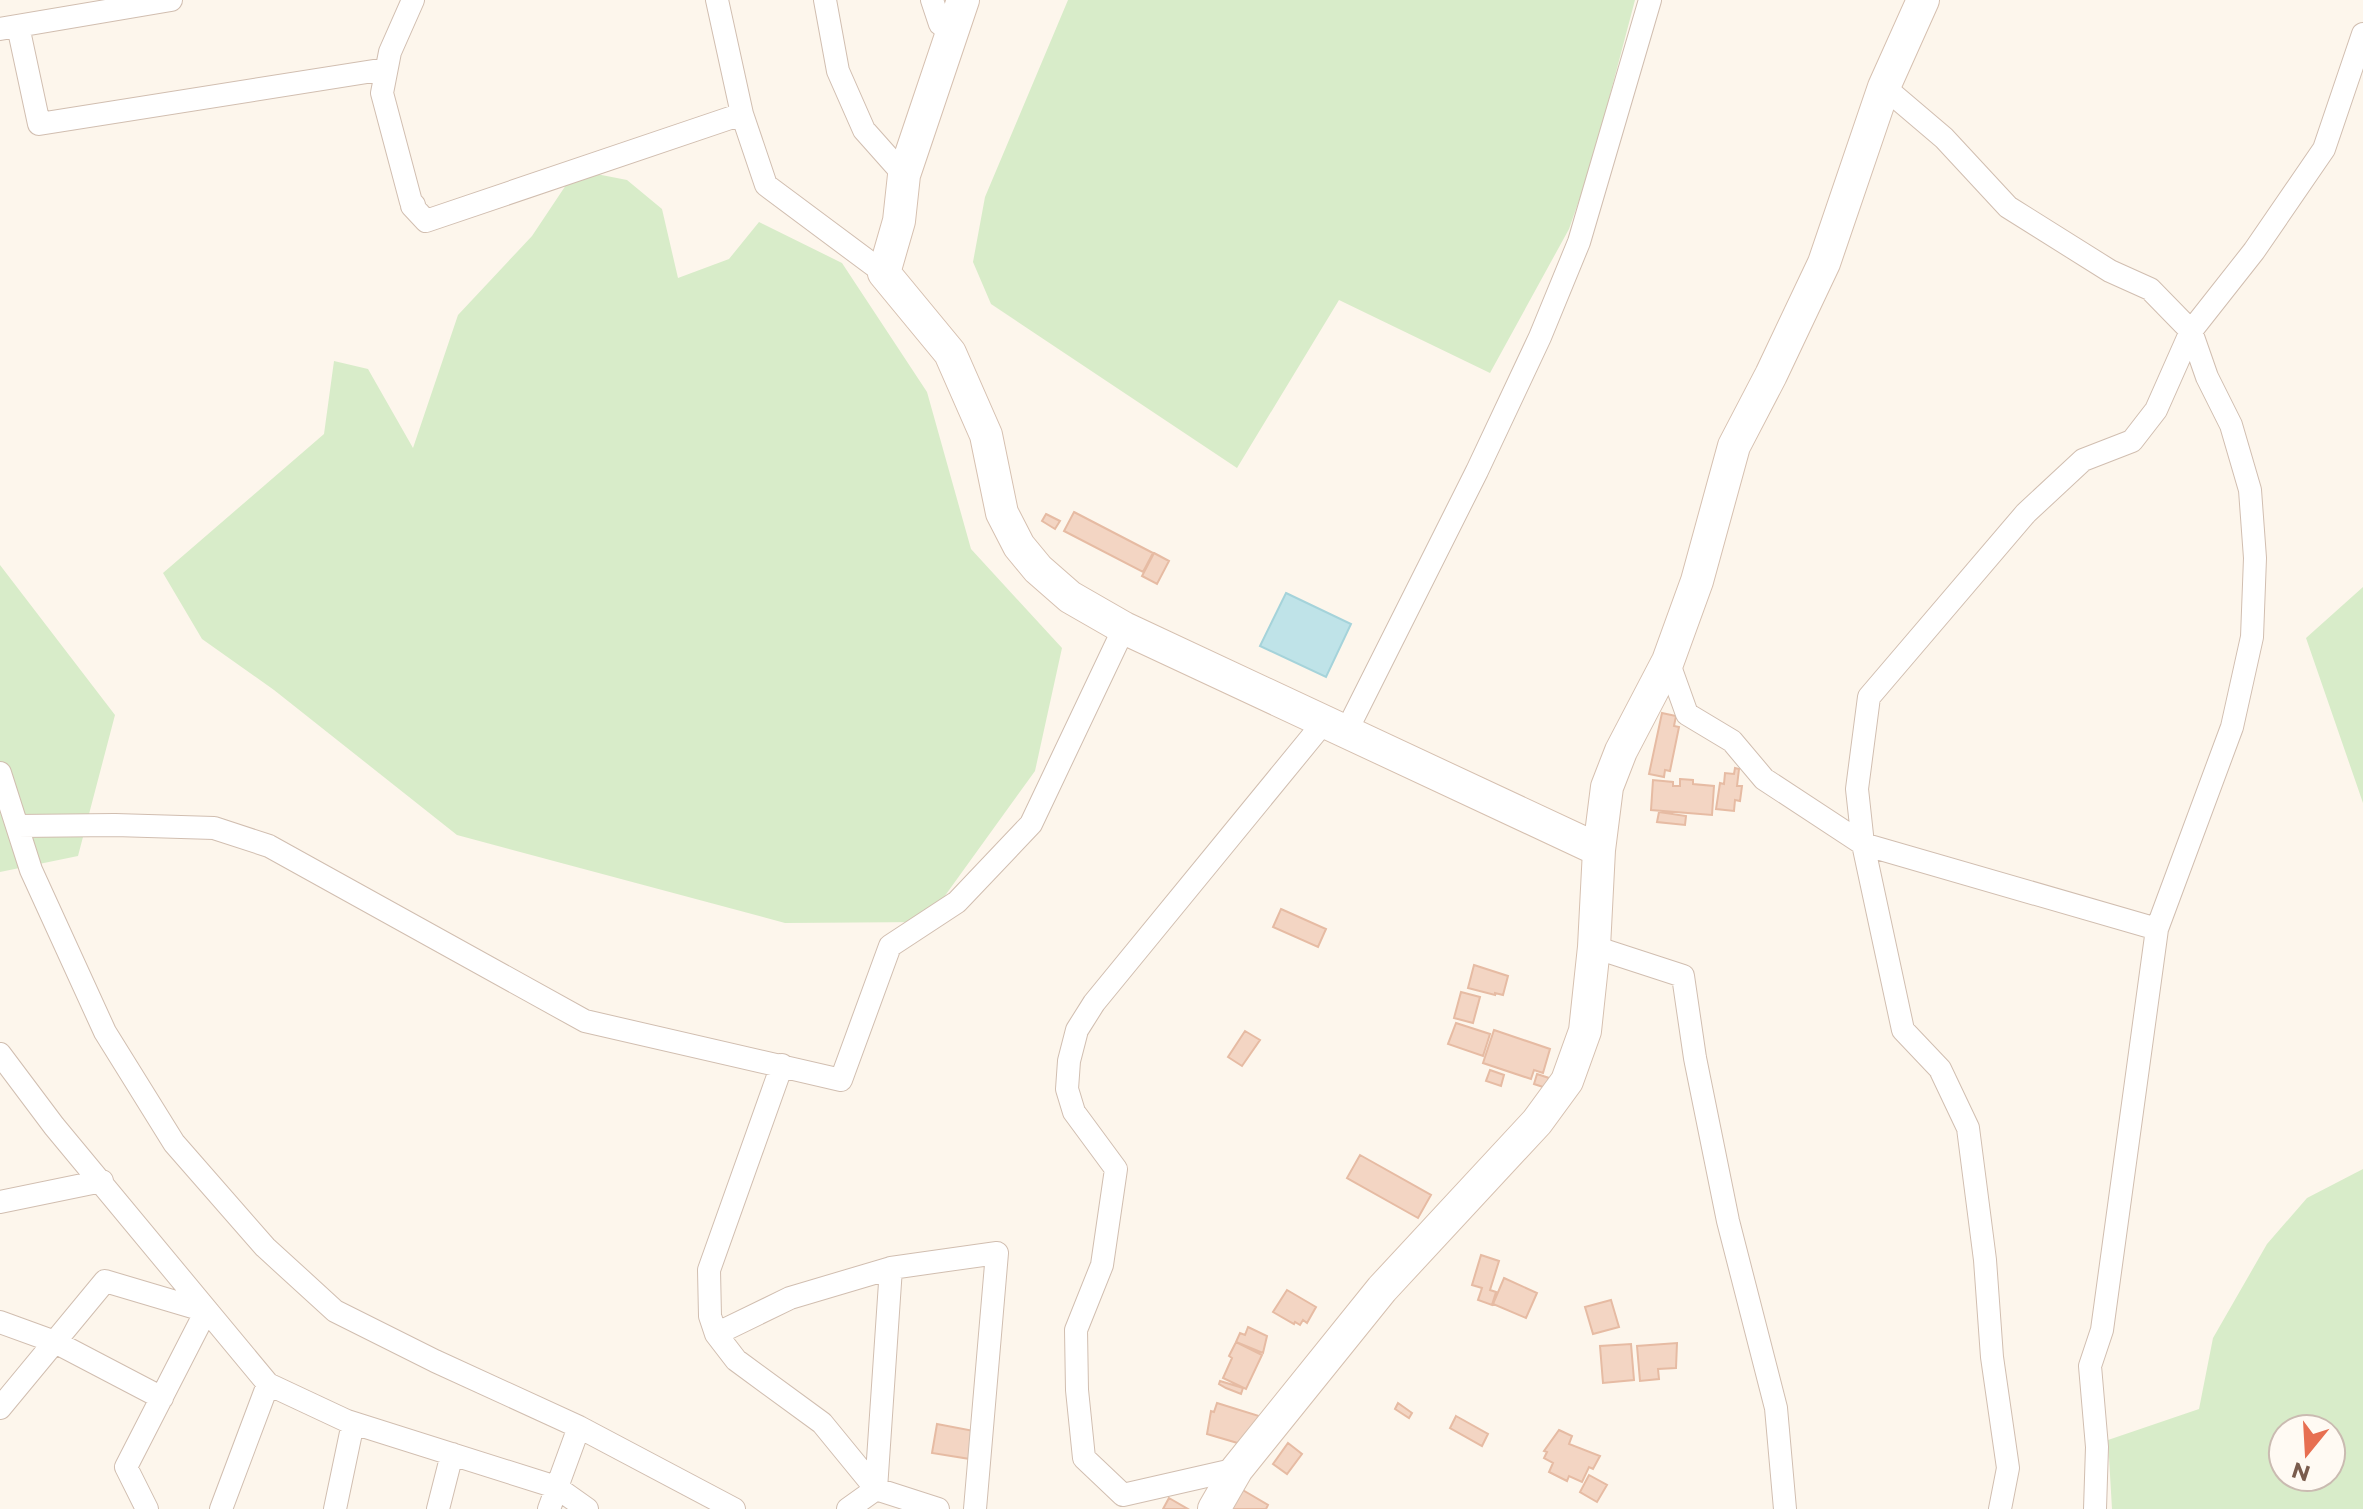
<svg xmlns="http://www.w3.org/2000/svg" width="2363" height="1509" font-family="Montserrat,sans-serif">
<rect width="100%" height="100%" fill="#fdf6ec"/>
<path fill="#d8ecc9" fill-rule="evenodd" d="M1068,0H1635L1592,163L1569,229L1490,373L1339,300L1237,468L991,304L973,262L985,197Z
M576,170L627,180L662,209L678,278L729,259L759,222L842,263L927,392L971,549L1062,648L1035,771L926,922L785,923L457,835L274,690L202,639L163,573L324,434L334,361L368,369L413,448L458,315L532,236Z
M0,565L115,715L78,856L0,872Z
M2363,587V803L2306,638Z
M2363,1169V1509H2112L2108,1440L2199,1409L2213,1338L2267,1244L2307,1198ZM2283,1429H2331V1477H2283Z"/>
<path fill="#bfe3e8" stroke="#a5d3da" stroke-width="2" d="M1286,593L1351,624L1326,677L1260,646Z"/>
<path fill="#f3d5c3" stroke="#e6bba3" stroke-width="2" d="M1074,512L1153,553L1143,572L1064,531Z
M1046,514L1060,521L1055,529L1042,521Z
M1154,553L1169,561L1157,584L1142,576Z
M1662,713L1676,716L1674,726L1679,727L1670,771L1665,770L1664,777L1649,774Z
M1735,768L1739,769L1737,786H1742L1740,801L1735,800L1734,811L1716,809L1720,783L1724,784L1725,773L1734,774Z
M1680,779L1693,780V784L1714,786L1712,815L1651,810L1653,780L1673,782V786H1680Z
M1659,812L1686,816L1685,825L1657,822Z
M1281,909L1326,929L1318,947L1273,927Z
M1474,965L1508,976L1503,995L1495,993V995L1468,988Z
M1461,992L1480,997L1473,1023L1454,1018Z
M1456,1023L1490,1034L1483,1056L1448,1044Z
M1494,1030L1550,1049L1543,1073L1534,1070L1531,1079L1483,1063Z
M1245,1031L1260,1040L1242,1066L1228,1057Z
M1490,1070L1504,1075L1501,1086L1486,1081Z
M1537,1074L1549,1078L1546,1088L1534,1084Z
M1360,1155L1431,1195L1418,1218L1347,1178Z
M1481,1255L1499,1261L1490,1290L1496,1292L1492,1305L1478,1300L1482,1288L1472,1285Z
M1504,1278L1537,1293L1526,1318L1493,1304Z
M1287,1290L1316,1307L1307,1323L1303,1320L1300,1325L1295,1322L1294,1324L1273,1312Z
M1611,1300L1619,1327L1593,1334L1585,1307Z
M1248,1327L1267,1336L1263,1353L1236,1342L1240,1333L1245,1335Z
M1236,1342L1262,1355L1246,1389L1223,1378L1232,1358L1229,1356Z
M1677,1343L1676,1368L1658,1369L1659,1379L1640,1381L1637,1346Z
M1631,1344L1634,1380L1603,1383L1600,1346Z
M1220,1381L1243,1388L1241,1394L1226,1388L1219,1384Z
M1217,1403L1259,1416L1241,1444L1207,1434L1211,1411L1214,1412Z
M1398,1403L1412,1413L1409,1418L1395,1409Z
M1456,1416L1488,1434L1482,1446L1450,1428Z
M937,1424L974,1431L970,1459L932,1453Z
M1559,1430L1572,1436L1569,1444L1600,1456L1593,1469L1589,1467L1582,1482L1569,1476L1567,1481L1549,1472L1553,1463L1544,1458L1547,1452L1544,1451Z
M1288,1443L1302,1454L1287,1474L1273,1464Z
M1589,1475L1607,1485L1597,1502L1580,1492Z
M1241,1489L1268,1505L1266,1509H1230Z
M1169,1498L1188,1509H1163Z"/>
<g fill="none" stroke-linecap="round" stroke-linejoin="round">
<g stroke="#d1beb0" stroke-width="24">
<path id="street" d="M413,0L390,52L382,93L411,202L414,205L412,206L426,221L742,114
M717,0L742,114L766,185L884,273
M825,0L838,71L864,130L904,175
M932,0L940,24L952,31
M18,26L39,124L386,69
M0,29L171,0
M1884,87L1944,138L2008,207L2110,271L2150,289L2191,331L2207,377L2231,425L2250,490L2255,558L2252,637L2232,727L2157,929L2102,1330L2090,1366L2097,1447L2095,1509
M1668,661L1687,714L1732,741L1764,779L1863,844L2157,929
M1346,732L1477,471L1540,337L1579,242L1650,0
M0,773L31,870L105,1032L174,1143L265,1247L335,1311L435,1361L579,1427L734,1509
M17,826L115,825L214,828L269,846L585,1021L841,1080L890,946L957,902L1031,824L1124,628
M1594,947L1683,976L1695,1058L1728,1221L1776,1408L1785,1509
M0,1054L54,1126L268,1384L347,1421L556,1487L587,1509
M782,1065L709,1270L710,1316L716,1334L736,1360L822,1423L876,1489L938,1509
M0,1202L102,1181
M891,1268L997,1253L975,1509
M0,1322L55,1342L162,1398
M716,1334L790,1298L891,1268L876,1489L848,1509
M0,1408L105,1281L206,1311
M1237,1469L1123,1495L1084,1458L1077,1390L1076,1330L1102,1265L1116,1169L1074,1112L1067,1089L1069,1061L1077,1030L1094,1003L1324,722
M147,1509L126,1467L206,1311
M221,1509L268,1384
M335,1509L353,1423
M438,1509L452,1454
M549,1509L579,1427
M2000,1509L2008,1468L1992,1357L1985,1260L1968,1128L1940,1069L1903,1030L1863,844L1857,789L1869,697L2026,513L2083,460L2132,441L2156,410L2191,331L2254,251L2324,149L2363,34"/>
</g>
<g stroke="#d6c0b0" stroke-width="34">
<path id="secondary" d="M963,0L904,175L899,221L884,273L950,353L986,435L1002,513L1019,546L1038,569L1070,597L1124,628L1599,850
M1214,1509L1237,1469L1382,1289L1537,1122L1567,1081L1585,1031L1594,947L1599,850L1607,787L1621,751L1668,661L1697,581L1734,446L1771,375L1824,263L1884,87L1923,0"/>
</g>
<use href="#street" stroke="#fff" stroke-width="22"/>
<use href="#secondary" stroke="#fff" stroke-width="32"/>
</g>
<g transform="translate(2307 1453) rotate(198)"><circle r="38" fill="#fffaf3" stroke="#cabbb1" stroke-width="2"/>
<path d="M0-6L14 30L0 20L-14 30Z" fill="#e76f51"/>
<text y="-12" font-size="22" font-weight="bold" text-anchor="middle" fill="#7a5c4d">N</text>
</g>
</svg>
